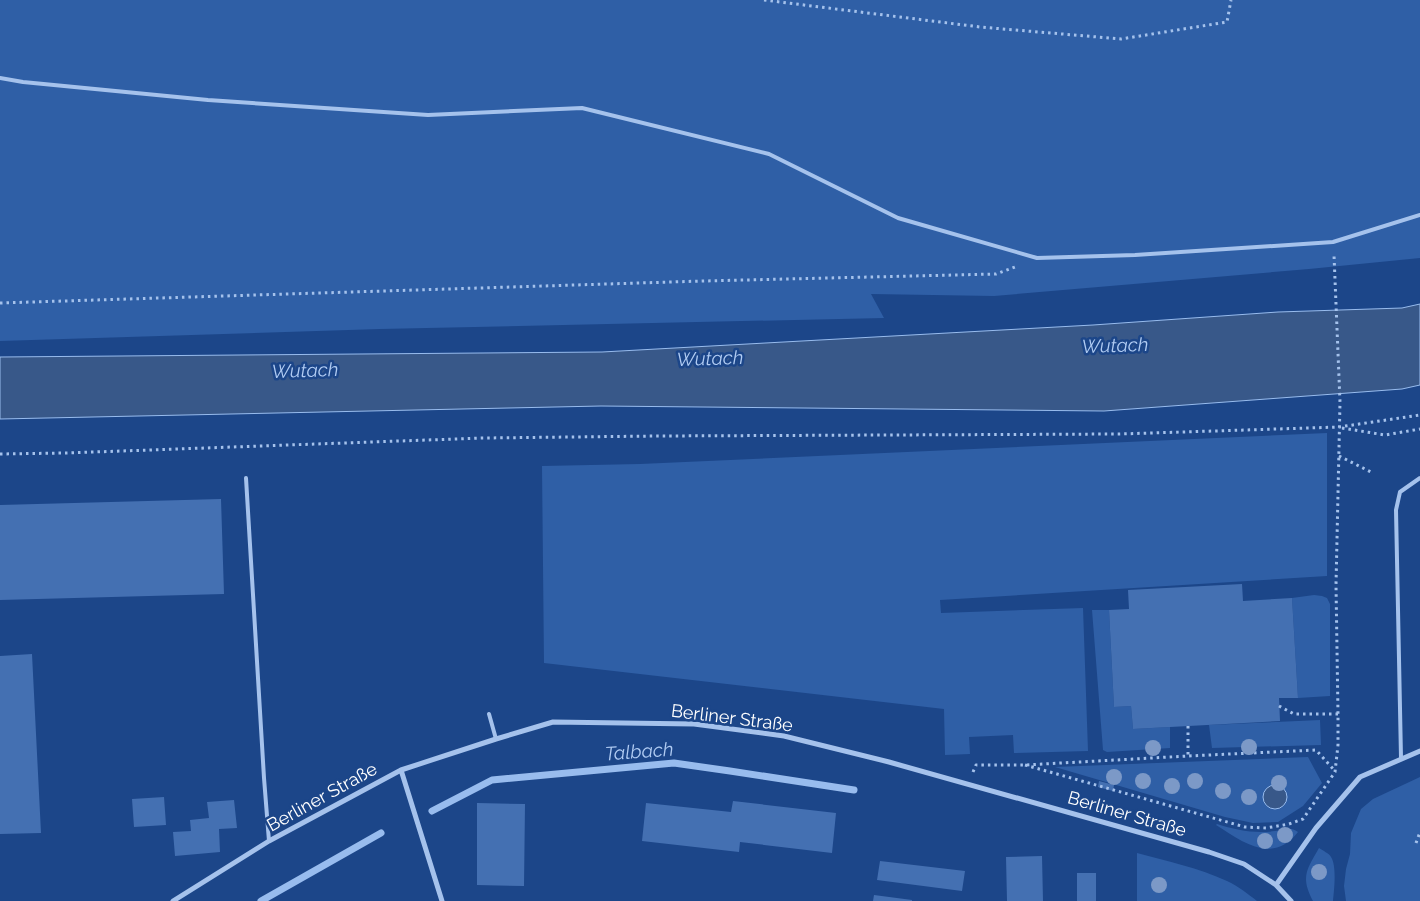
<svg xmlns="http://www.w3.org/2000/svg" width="1420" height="901" font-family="Raleway,sans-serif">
<rect width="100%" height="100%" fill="#1c4689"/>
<path fill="#2f5fa6" d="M0,0H1420V258L1309,269L994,296L871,294L884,318L380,329L0,341Z
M1327,433V576L940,600L941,613L1083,608L1088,751L1014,753L1013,735L969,737L970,754L945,755L944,709L544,663L542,466L640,464Z
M1314,595L1322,596L1327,598L1330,604V696L1298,698L1292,598Z
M1092,610H1109L1114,707L1131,706L1133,729L1170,727V748L1107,752L1103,750Z
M1320,720L1321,745L1212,748L1209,725Z
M1308,757L1322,783L1303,806L1278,822L1253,823L1225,817L1055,767Z
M1420,777V901H1346L1344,886L1346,869L1350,854L1351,833L1361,809L1373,799Z
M1217,824C1236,830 1255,834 1275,831C1284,830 1290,826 1298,832C1272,865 1243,842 1216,825Z
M1319,848C1323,851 1329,853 1331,857C1337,866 1334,891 1333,901H1313C1300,877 1307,869 1319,848Z
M1137,853C1167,861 1199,868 1227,881C1238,886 1248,894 1257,901H1137Z"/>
<path fill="#385889" stroke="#98bcee" d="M1420,304V385L1402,389L1104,411L601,406L0,419V357L602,352L1093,325L1278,312L1402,308Z
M1263 797a12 12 0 1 1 24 0a12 12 0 1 1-24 0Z"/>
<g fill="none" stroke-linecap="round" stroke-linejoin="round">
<path stroke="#98bcee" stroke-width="7" d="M432,811L492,780L674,763L730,771L854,790
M261,901L381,833"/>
</g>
<path fill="#4470b2" d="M221,499L224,594L0,600V505Z
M1242,584L1243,601L1292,598L1298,698H1279L1280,721L1133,729L1131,706L1114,707L1109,610L1129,609L1128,590Z
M32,654L41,833L0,834V656Z
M1099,781L1114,785L1113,791L1098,787Z
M164,797L166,825L134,827L132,799Z
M234,800L237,828L219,829L220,852L175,856L173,832L191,831L190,820L209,818L207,802Z
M733,801L836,813L832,853L740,842L739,852L642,841L646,803L731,812Z
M477,803L525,804L524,886L477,885Z
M1042,856L1043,901H1007L1006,857Z
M880,861L965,871L962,891L877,880Z
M1077,873H1096V901H1077Z
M874,895L912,900V901H873Z"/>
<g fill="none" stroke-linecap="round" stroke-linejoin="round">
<path stroke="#a5c2ec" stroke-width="3" stroke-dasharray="2.5 4" stroke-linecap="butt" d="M764,0L980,27L1121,39L1227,22L1231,0
M0,303L703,281L996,274L1015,267
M1342,428L1385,435L1420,429
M0,454L66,453L483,438L658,436L1120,434L1339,427L1420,415
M1339,456L1373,473
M1279,706L1294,714H1338
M1188,726V756
M1025,765L1245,827L1266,828L1289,824L1303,819L1335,772L1338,745V714L1336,585L1340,402L1334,255
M973,772L976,765H1025L1188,756L1316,750L1335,771
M1416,843L1420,832"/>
<path stroke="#a5c2ec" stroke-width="4" d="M0,78L23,82L208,100L428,115L582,108L769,154L898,218L1037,258L1135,255L1333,242L1420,215
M246,478L264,778L269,841
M489,714L496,739
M1401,758L1396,510L1400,492L1420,478"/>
<path stroke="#a5c2ec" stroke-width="5" d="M401,770L442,901
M1276,885L1316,828L1360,777L1420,751
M173,901L269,841L401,770L496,739L553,722L694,724L784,736L889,762L1209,852L1244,864L1276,885L1291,901"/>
</g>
<g fill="#7c99c7">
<circle cx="1249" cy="747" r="8"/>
<circle cx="1153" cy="748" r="8"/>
<circle cx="1114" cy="777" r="8"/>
<circle cx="1143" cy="781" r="8"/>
<circle cx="1195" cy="781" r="8"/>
<circle cx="1279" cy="783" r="8"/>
<circle cx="1172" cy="786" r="8"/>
<circle cx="1223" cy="791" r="8"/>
<circle cx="1249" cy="797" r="8"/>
<circle cx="1285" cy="835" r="8"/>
<circle cx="1265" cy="841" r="8"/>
<circle cx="1319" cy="872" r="8"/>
<circle cx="1159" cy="885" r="8"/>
</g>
<g text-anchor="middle" stroke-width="5" stroke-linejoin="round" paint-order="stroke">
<g font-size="18" fill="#fff" stroke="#1c4689">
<text transform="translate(732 718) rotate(7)" y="6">Berliner Straße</text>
<text transform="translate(322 797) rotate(-29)" y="6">Berliner Straße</text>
<text transform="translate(1127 814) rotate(16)" y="6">Berliner Straße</text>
</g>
<g font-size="19" font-style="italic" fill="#b1ccf3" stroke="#1c4689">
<text transform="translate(1115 345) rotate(-2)" y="7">Wutach</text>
<text transform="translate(710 358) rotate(-2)" y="7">Wutach</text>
<text transform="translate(305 370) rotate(-2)" y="7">Wutach</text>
<text transform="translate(639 751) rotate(-4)" y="7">Talbach</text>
</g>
</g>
</svg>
